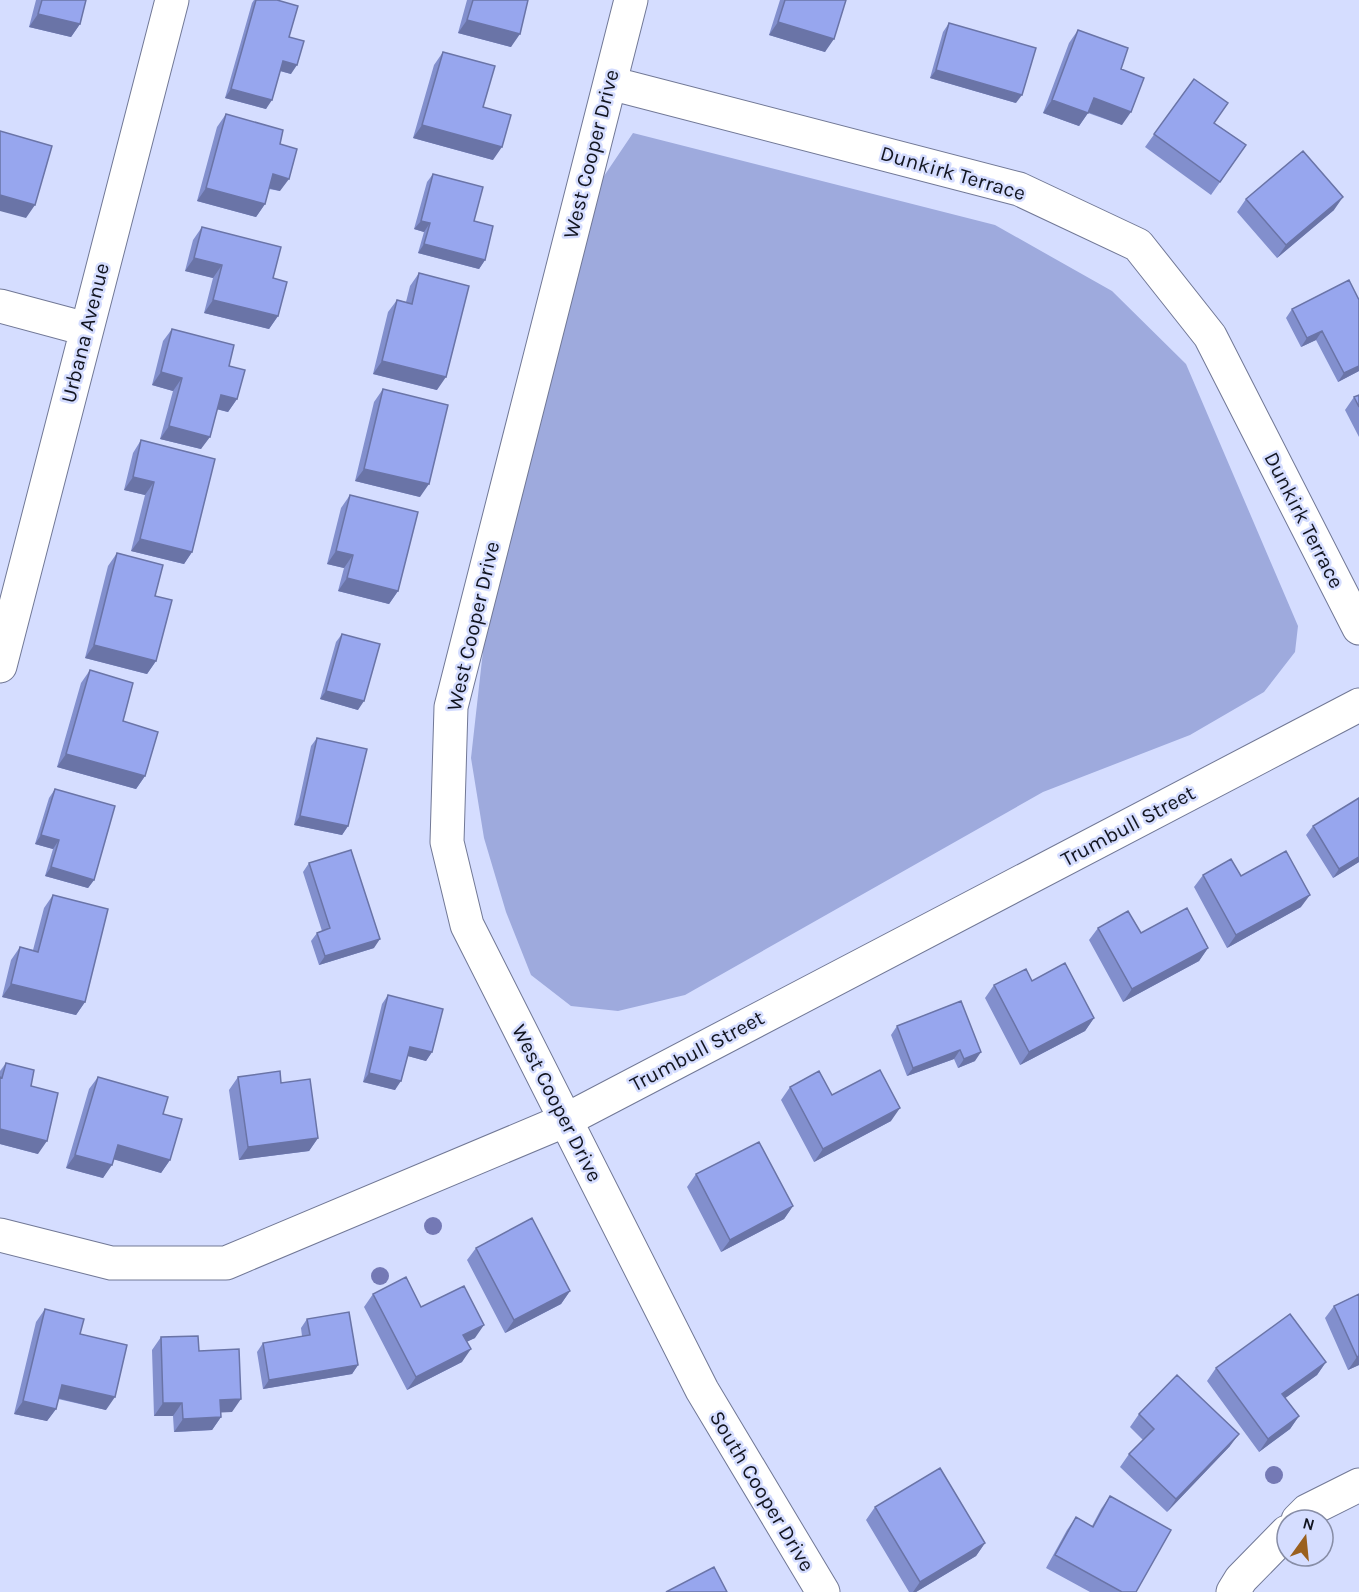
<svg xmlns="http://www.w3.org/2000/svg" width="1359" height="1592" font-family="Karla,sans-serif">
<rect width="100%" height="100%" fill="#d5ddff"/>
<path fill="#9eaadd" d="M633,133L995,225L1112,291L1186,364L1298,626L1295,652L1264,692L1190,735L1043,792L685,995L618,1011L571,1006L531,975L506,912L484,838L471,758L486,624L602,179Z"/>
<g fill="none" stroke-linecap="round" stroke-linejoin="round">
<g stroke="#717896" stroke-width="35">
<path id="minor" d="M631,0L451,707L447,842L467,925L702,1390L823,1592
M610,83L1019,189L1138,245L1210,336L1359,628
M0,306L86,329
M0,666L172,0
M0,1235L111,1263H226L566,1120L1359,705
M1298,1520L1307,1511L1359,1485
M1233,1592L1241,1579L1287,1532"/>
</g>
<use href="#minor" stroke="#fff" stroke-width="33"/>
</g>
<g fill="#7479b5">
<circle cx="433" cy="1226" r="9"/>
<circle cx="380" cy="1276" r="9"/>
<circle cx="1274" cy="1475" r="9"/>
</g>
<path fill="#828fcd" d="M36,0H86L80,24L71,37L29,27Z
M254,0H277L289,37L291,74L280,71L266,109L225,98L252,3Z
M467,0H528L511,47L458,33Z
M780,0H846L825,52L769,35Z
M949,23L1016,103L930,78L943,32Z
M1078,30L1121,69L1122,125L1088,113L1079,126L1043,113L1069,43Z
M443,52L483,107L493,160L413,138L434,65Z
M1194,79L1214,123L1246,145L1211,195L1145,147Z
M226,114L280,144V191L269,189L265,204L256,217L197,201L217,127Z
M433,174L474,221L485,260L479,269L418,253L424,232L414,229L427,182Z
M1246,199L1334,210L1277,258L1237,212Z
M202,227L278,316L269,329L204,313L213,278L185,271L193,240Z
M419,273L437,390L373,374L388,312L397,300L406,302L410,286Z
M1349,280L1359,371L1338,382L1316,340L1301,347L1286,318L1292,309Z
M172,329L229,366L237,399L228,412L217,409L201,449L160,439L173,391L152,385L163,341Z
M383,389L420,497L355,481L374,402Z
M1359,395V437L1345,410L1354,397Z
M141,440L192,552L184,564L131,551L145,495L124,490L133,453Z
M350,495L398,591L389,604L338,591L344,568L327,564L341,508Z
M117,553L155,596L156,661L147,674L85,658L108,566Z
M342,634L358,710L320,699L336,642Z
M90,670L123,721L145,776L136,789L57,767L81,683Z
M317,738L348,826L342,835L294,825L311,746Z
M55,789L94,880L88,888L45,876L53,849L35,844L49,798Z
M1313,826L1359,862L1333,878L1306,835Z
M309,863L374,948L319,965L311,941L317,933L322,931L303,872Z
M1203,875L1241,876L1301,907L1227,948L1194,887Z
M53,895L85,1002L76,1015L2,997L11,960L20,947L33,950L44,908Z
M1098,928L1208,948L1199,961L1123,1002L1089,940Z
M1032,981L1094,1018L1085,1031L1020,1065L985,998L994,985Z
M388,995L432,1052L426,1061L408,1056L395,1090L363,1082L382,1004Z
M961,1001L975,1061L958,1068L954,1059L907,1076L891,1035L897,1026Z
M6,1063L31,1086L38,1154L0,1144V1071Z
M98,1077L163,1114L170,1160L161,1173L114,1159L103,1178L66,1168L89,1089Z
M238,1077L281,1083L318,1138L309,1151L239,1160L229,1090Z
M790,1087L832,1095L891,1121L814,1162L781,1100Z
M696,1174L793,1206L784,1219L721,1252L687,1187Z
M476,1248L570,1291L561,1304L505,1333L467,1260Z
M373,1294L421,1307L475,1338L467,1341L462,1362L407,1390L364,1307Z
M1359,1294V1365L1348,1370L1325,1318L1334,1306Z
M45,1309L80,1334L106,1410L58,1399L56,1409L47,1421L14,1414L36,1322Z
M307,1319L358,1365L352,1374L263,1389L257,1352L263,1343L302,1336L301,1328Z
M161,1337L199,1351L232,1412H221V1417L212,1430L174,1432L173,1416H154L152,1350Z
M1326,1362L1317,1375L1285,1398L1299,1416L1290,1429L1259,1452L1207,1381L1216,1368Z
M1139,1414L1230,1446L1167,1512L1120,1467L1129,1454L1143,1440L1130,1427Z
M1110,1496L1136,1592H1090L1046,1568L1067,1530L1076,1517L1092,1526L1101,1509Z
M875,1507L985,1543L976,1556L916,1592H909L866,1520Z"/>
<path fill="#6a74a7" d="M38,14L80,24L71,37L29,27Z
M467,20L520,34L511,47L458,33Z
M778,22L834,39L825,52L769,35Z
M283,61L297,65L291,74L277,70Z
M936,70L1022,95L1016,103L930,78Z
M231,89L272,100L266,109L225,98Z
M1094,98L1131,112L1122,125L1085,111Z
M1052,100L1088,113L1079,126L1043,113Z
M422,125L502,147L493,160L413,138Z
M273,174L289,179L280,191L264,187Z
M206,188L265,204L256,217L197,201Z
M0,195L35,205L26,218L0,211Z
M1343,197L1334,210L1277,258L1286,245Z
M421,221L430,223L424,232L414,229Z
M424,244L485,260L479,269L418,253Z
M194,258L222,265L213,278L185,271Z
M213,300L278,316L269,329L204,313Z
M1322,331L1316,340L1301,347L1307,338Z
M382,361L446,377L437,390L373,374Z
M1359,366V371L1338,382L1344,373Z
M161,372L182,378L173,391L152,385Z
M221,395L237,399L228,412L212,408Z
M169,426L210,437L201,449L160,439Z
M364,469L429,484L420,497L355,481Z
M133,477L154,482L145,495L124,490Z
M140,539L192,552L184,564L131,551Z
M336,551L353,555L344,568L327,564Z
M347,578L398,591L389,604L338,591Z
M94,645L156,661L147,674L85,658Z
M326,691L364,701L358,710L320,699Z
M66,754L145,776L136,789L57,767Z
M300,816L348,826L342,835L294,825Z
M41,835L59,840L53,849L35,844Z
M1359,857V862L1333,878L1339,869Z
M51,867L94,880L88,888L45,876Z
M1310,895L1301,907L1227,948L1236,935Z
M380,939L374,948L319,965L325,956Z
M1208,948L1199,961L1123,1002L1132,989Z
M11,984L85,1002L76,1015L2,997Z
M1094,1018L1085,1031L1020,1065L1029,1052Z
M410,1047L432,1052L426,1061L404,1055Z
M960,1050L954,1059L907,1076L913,1068Z
M981,1052L975,1061L958,1068L964,1059Z
M369,1073L401,1081L395,1090L363,1082Z
M900,1108L891,1121L814,1162L823,1149Z
M0,1129L47,1141L38,1154L0,1144Z
M318,1138L309,1151L239,1160L248,1147Z
M118,1145L170,1160L161,1173L109,1158Z
M75,1155L112,1165L103,1178L66,1168Z
M793,1206L784,1219L721,1252L730,1240Z
M570,1291L561,1304L505,1333L514,1320Z
M484,1325L475,1338L454,1348L463,1335Z
M471,1349L462,1362L407,1390L416,1377Z
M1359,1356V1365L1348,1370L1357,1357Z
M1326,1362L1317,1375L1273,1407L1282,1394Z
M358,1365L352,1374L263,1389L269,1380Z
M62,1385L115,1397L106,1410L53,1397Z
M241,1399L232,1412L211,1413L220,1400Z
M23,1401L56,1409L47,1421L14,1414Z
M163,1403H182L173,1416H154Z
M1299,1416L1290,1429L1259,1452L1268,1439Z
M221,1417L212,1430L174,1432L183,1419Z
M1239,1434L1230,1446L1167,1512L1176,1499Z
M985,1543L976,1556L916,1592H913L920,1582Z"/>
<path fill="#97a6ee" stroke="#6a74a7" stroke-width="1.5" d="M42,0H86L80,24L38,14Z
M256,0H277L298,6L289,37L304,41L297,65L283,61L272,100L231,89Z
M473,0H528L520,34L467,20Z
M785,0H846L834,39L778,22Z
M949,23L1036,48L1022,95L936,70Z
M1078,30L1128,48L1121,69L1144,78L1131,112L1094,98L1088,113L1052,100Z
M443,52L495,66L483,107L511,115L502,147L422,125Z
M1194,79L1228,103L1214,123L1246,145L1220,182L1154,134Z
M226,114L283,130L280,144L297,149L289,179L273,174L265,204L206,188Z
M0,131L52,146L35,205L0,195Z
M1303,151L1343,197L1286,245L1246,199Z
M433,174L483,187L474,221L493,226L485,260L424,244L430,223L421,221Z
M202,227L281,247L273,278L287,282L278,316L213,300L222,265L194,258Z
M419,273L469,286L446,377L382,361L397,300L412,304Z
M1349,280L1359,300V366L1344,373L1322,331L1307,338L1292,309Z
M172,329L234,345L229,366L245,370L237,399L221,395L210,437L169,426L182,378L161,372Z
M383,389L448,405L429,484L364,469Z
M1359,395V407L1354,397Z
M141,440L215,459L192,552L140,539L154,482L133,477Z
M350,495L418,512L398,591L347,578L353,555L336,551Z
M117,553L163,565L155,596L172,600L156,661L94,645Z
M342,634L380,644L364,701L326,691Z
M90,670L133,683L123,721L158,732L145,776L66,754Z
M317,738L367,749L348,826L300,816Z
M55,789L115,806L94,880L51,867L59,840L41,835Z
M1359,798V857L1339,869L1313,826Z
M351,850L380,939L325,956L317,933L330,928L309,863Z
M1286,851L1310,895L1236,935L1203,875L1231,859L1241,876Z
M53,895L108,909L85,1002L11,984L20,947L38,952Z
M1187,908L1208,948L1132,989L1098,928L1128,911L1141,933Z
M1065,963L1094,1018L1029,1052L994,985L1026,969L1032,981Z
M388,995L443,1009L432,1052L410,1047L401,1081L369,1073Z
M961,1001L981,1052L964,1059L960,1050L913,1068L897,1026Z
M6,1063L34,1070L31,1086L58,1093L47,1141L0,1129V1077L2,1078Z
M880,1070L900,1108L823,1149L790,1087L819,1071L832,1095Z
M280,1071L281,1083L310,1079L318,1138L248,1147L238,1077Z
M98,1077L168,1097L163,1114L182,1119L170,1160L118,1145L112,1165L75,1155Z
M759,1142L793,1206L730,1240L696,1174Z
M532,1218L570,1291L514,1320L476,1248Z
M406,1277L421,1307L464,1286L484,1325L463,1335L471,1349L416,1377L373,1294Z
M1359,1294V1356L1357,1357L1334,1306Z
M45,1309L84,1319L80,1334L127,1345L115,1397L62,1385L56,1409L23,1401Z
M349,1312L358,1365L269,1380L263,1343L310,1335L307,1319Z
M1290,1314L1326,1362L1282,1394L1299,1416L1268,1439L1216,1368Z
M198,1336L199,1351L239,1349L241,1399L220,1400L221,1417L183,1419L182,1403H163L161,1337Z
M1177,1375L1239,1434L1176,1499L1129,1454L1154,1429L1139,1414Z
M940,1468L985,1543L920,1582L875,1507Z
M1110,1496L1171,1530L1136,1592H1122L1055,1555L1076,1517L1093,1527Z
M714,1567L727,1592H666Z"/>
<g text-anchor="middle" stroke-width="5" stroke-linejoin="round" paint-order="stroke">
<g font-size="21" fill="#121520" stroke="#d5ddff">
<text transform="translate(591 154) rotate(-76)" y="7">West Cooper Drive</text>
<text transform="translate(953 173) rotate(16)" y="7">Dunkirk Terrace</text>
<text transform="translate(85 333) rotate(-76)" y="7">Urbana Avenue</text>
<text transform="translate(1304 520) rotate(63)" y="7">Dunkirk Terrace</text>
<text transform="translate(473 626) rotate(-77)" y="7">West Cooper Drive</text>
<text transform="translate(1128 826) rotate(-28)" y="7">Trumbull Street</text>
<text transform="translate(697 1051) rotate(-28)" y="7">Trumbull Street</text>
<text transform="translate(557 1103) rotate(63)" y="7">West Cooper Drive</text>
<text transform="translate(762 1491) rotate(59)" y="7">South Cooper Drive</text>
</g>
</g>
<g transform="translate(1305 1538) rotate(15)"><circle r="28" fill="#d5ddff" stroke="#878da6" stroke-width="1.5"/>
<path d="M0-4.5L10 22L0 15L-10 22Z" fill="#9a601e"/>
<text y="-9" font-size="16" font-weight="bold" text-anchor="middle" fill="#121520">N</text>
</g>
</svg>
